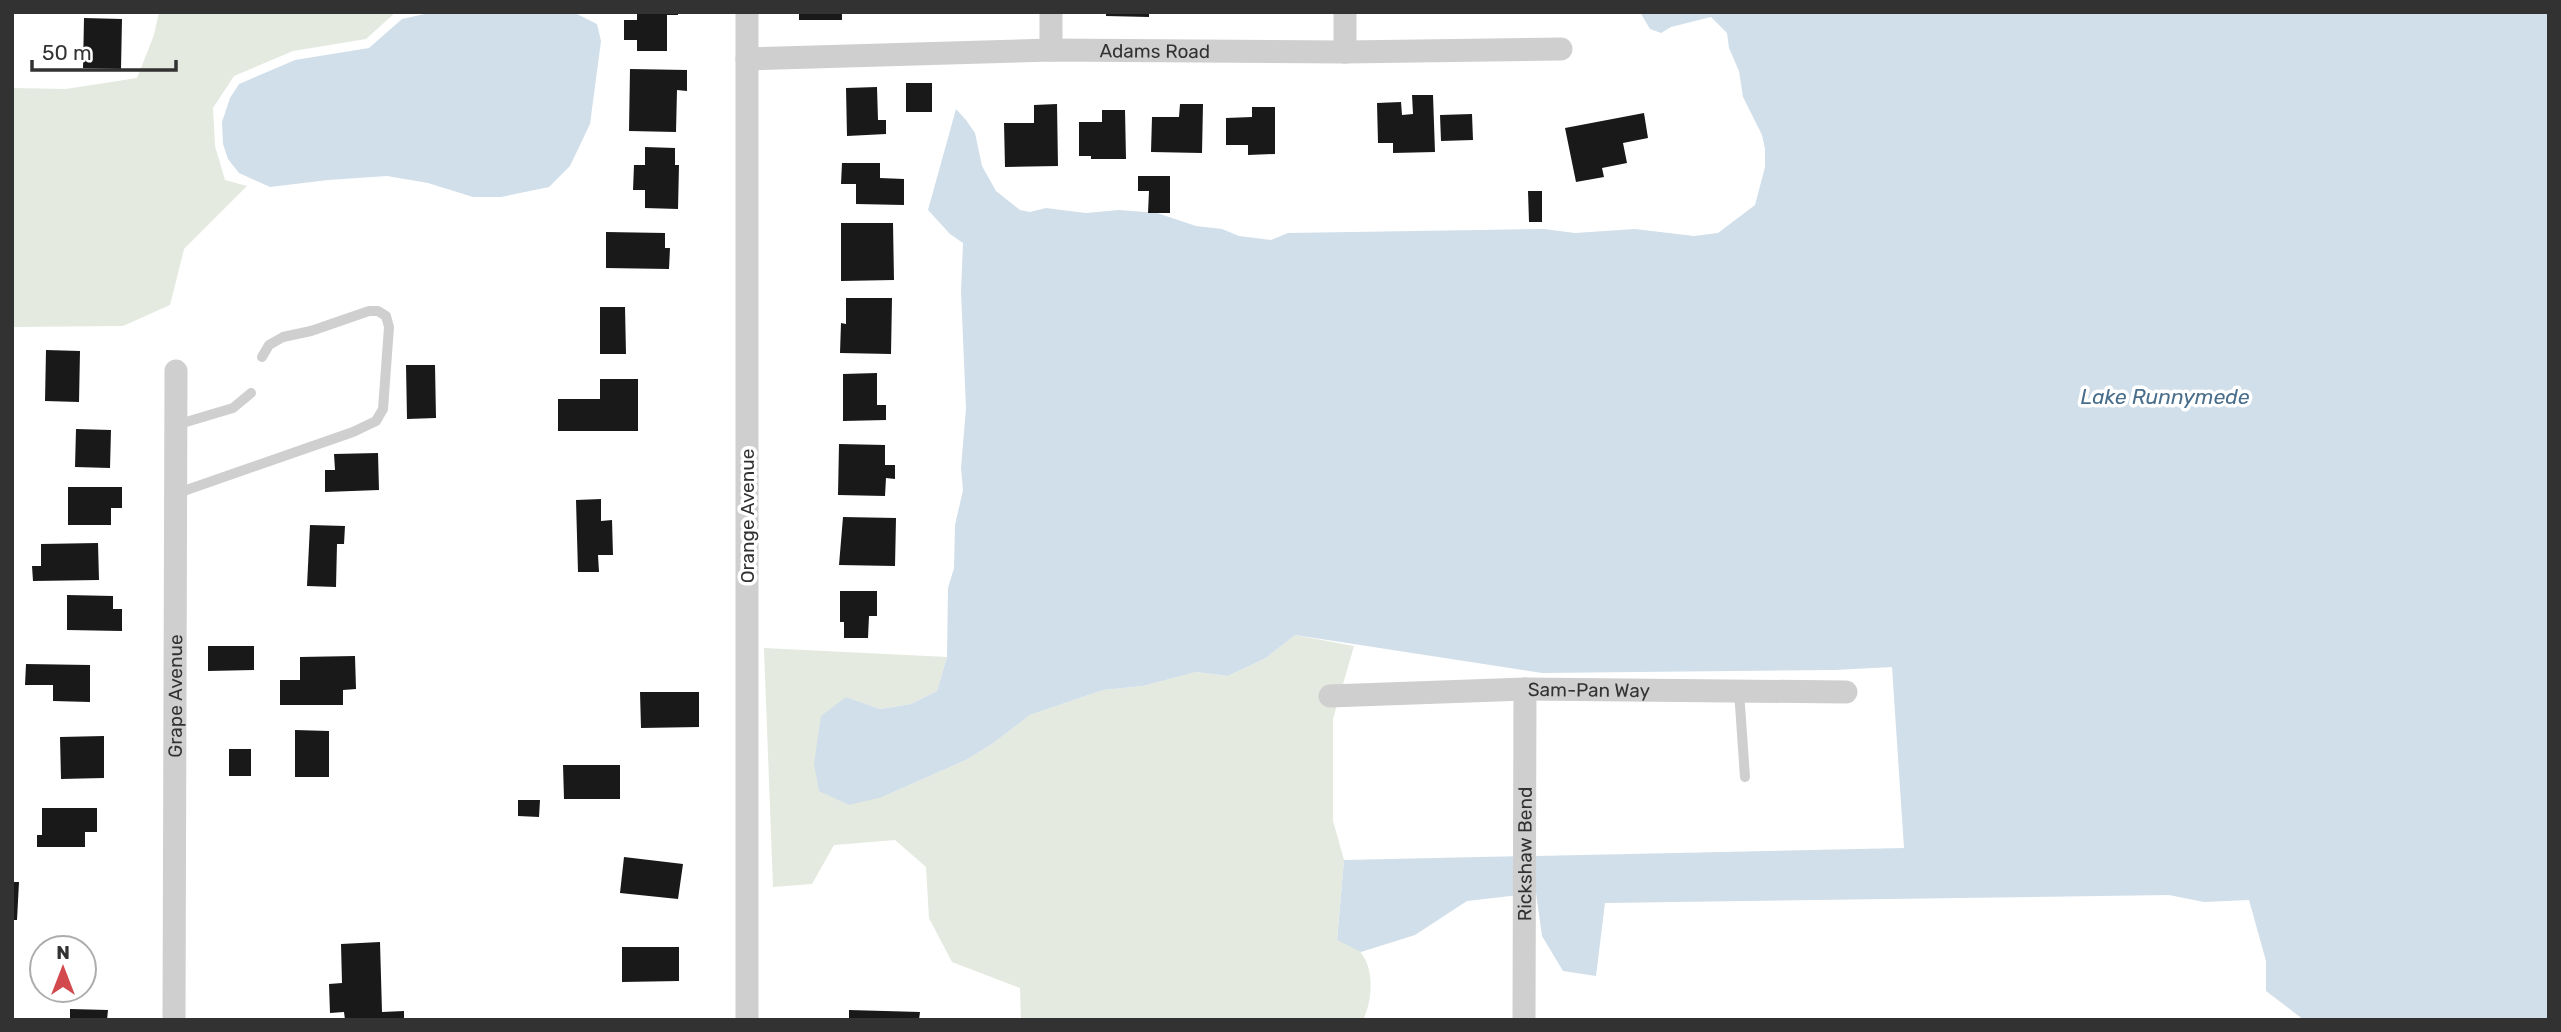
<svg xmlns="http://www.w3.org/2000/svg" width="2561" height="1032" font-family="Rubik,sans-serif">
<rect width="100%" height="100%" fill="#fff"/>
<path fill="#e4eadf" d="M159,12H396L366,39L293,51L234,76L213,108L215,146L225,180L247,186L184,249L170,305L123,326L12,327V88L66,89L137,78L154,35Z
M1295,635L1354,646L1333,719V821L1344,860L1337,939C1344,943 1357,947 1361,953C1375,970 1372,1002 1363,1020H1021L1020,988L952,962L929,918L926,867L895,840L834,845L812,884L773,887L764,648L947,657L937,691L911,704L880,709L846,697L882,797L966,760L992,744L1030,715L1103,690L1143,686L1196,672L1228,676L1266,658Z"/>
<path fill="#d1dfea" d="M434,12H573L597,24L601,41L590,124L570,166L549,187L501,197H473L428,183L387,176L328,180L270,187L239,173L228,159L223,144L222,122L230,98L239,84L295,60L369,48L402,19Z
M1640,12H2549V1020H2304L2266,991V961L2249,900L2204,902L2169,895L1605,903L1596,976L1563,971L1542,936L1536,893L1467,901L1415,935L1361,952L1337,940L1344,860L1904,848L1892,667L1835,670L1542,673L1295,635L1266,658L1228,676L1196,672L1143,686L1103,690L1030,715L992,744L966,760L882,797L849,805L819,791L814,764L821,716L846,697L880,709L911,704L937,691L947,657L948,588L954,568L955,525L963,490L961,468L966,408L961,292L963,243L950,234L928,210L956,109L966,120L975,133L982,166L996,191L1020,210L1030,212L1046,208L1086,213L1119,210L1157,213L1196,226L1222,229L1239,236L1271,240L1288,233L1544,229L1575,233L1635,229L1694,236L1718,233L1755,205L1765,167V149L1762,135L1743,97L1739,71L1729,48L1727,33L1711,17L1671,27L1661,33L1650,29Z"/>
<path fill="#191919" d="M637,12H678V15H667V51H637V40H624V20H637Z
M799,12H842V20H799Z
M1106,12H1149V17L1106,16Z
M84,18L122,19L121,69L83,68Z
M630,69L687,70V91L677,90L676,132L629,131Z
M906,83H932V112H906Z
M877,87L878,120H886V134L847,136L846,88Z
M1412,95H1433L1435,152L1393,153V143H1378L1377,103L1401,102L1402,115L1413,114Z
M1057,104L1058,166L1005,167L1004,123H1034V105Z
M1180,104H1203L1202,153L1151,152L1152,117H1179Z
M1252,107H1275V154L1248,155V145H1226V118L1252,117Z
M1102,110H1125L1126,159H1091V156H1079V122H1102Z
M1644,113L1648,138L1623,143L1627,163L1602,168L1604,177L1576,182L1565,128Z
M1472,114L1473,140L1441,141L1440,115Z
M645,147L675,148V165H679L678,209L645,208V190H633L634,165H645Z
M842,163H880V178L904,179V205L856,204V184H841Z
M1138,176H1170V213H1148L1149,191H1138Z
M1528,191H1542V222H1529Z
M841,223H893L894,280L841,281Z
M606,232L665,233V248H670L669,269L606,268Z
M846,298H892L891,354L840,353L841,323L846,324Z
M600,307H625L626,354H600Z
M46,350L80,351L79,402L45,401Z
M406,365H435L436,418L407,419Z
M877,373V405H886V420L843,421V374Z
M600,379H638V431H558V399H600Z
M76,429L111,430L110,468L75,467Z
M839,444L885,445V465H895V479L886,478L885,496L838,495Z
M378,453L379,490L325,492V470H335L334,454Z
M68,487H122V508H111V525H68Z
M601,499V521L612,520L613,555H598L599,572H578L576,500Z
M843,517L896,518L895,566L839,565Z
M310,525L345,526L344,544H337L336,587L307,586Z
M98,543L99,580L33,581L32,566H41V544Z
M840,591H877V616H869L868,638H844V622H840Z
M67,595L113,596V609H122V631L67,630Z
M208,646H254V670L208,671Z
M355,656L356,689L343,690V705H280V680H300V657Z
M26,664L90,665V702L53,701V685H25Z
M640,692H699V727L641,728Z
M295,730L329,731V777H295Z
M104,736V778L61,779L60,737Z
M229,749H251V776H229Z
M563,765H620V799H564Z
M518,800H540L539,817L518,816Z
M42,808H97V832H85V847H37V835H42Z
M624,857L683,864L678,899L620,893Z
M12,882H19L17,920H12Z
M380,942L382,1012L404,1011V1020H345L344,1012L330,1013L329,984L342,983L341,944Z
M622,947H679V981L622,982Z
M70,1009L108,1010L107,1020H70Z
M849,1010L920,1012L919,1020H849Z"/>
<g fill="none" stroke-linecap="round" stroke-linejoin="round">
<path stroke="#cfcfcf" stroke-width="10" d="M176,425L233,408L251,393
M175,494L353,432L376,421L383,409L389,327L386,316L378,311H369L311,331L283,337L269,345L262,357
M1739,691L1745,777"/>
<g stroke="#cfcfcf" stroke-width="23">
<path d="M747,12V1020"/>
<path d="M1051,50V12"/>
<path d="M1345,52V12"/>
<path id="s1" d="M747,59L1051,50L1345,52L1561,49"/>
<path id="s2" d="M1330,696L1525,689L1846,692"/>
<path id="s3" d="M174,1020L176,371"/>
<path id="s4" d="M1524,1020L1525,689"/>
</g>
</g>
<g text-anchor="middle" stroke-width="7" stroke-linejoin="round" paint-order="stroke">
<g font-size="19" fill="#323232" stroke="#fff">
<text dy="7" stroke="none"><textPath href="#s1" startOffset="408">Adams Road</textPath></text>
<text transform="translate(747 516) rotate(-90)" y="7">Orange Avenue</text>
<text dy="7" stroke="none"><textPath href="#s2" startOffset="259">Sam-Pan Way</textPath></text>
<text dy="7" stroke="none"><textPath href="#s3" startOffset="324">Grape Avenue</textPath></text>
<text dy="7" stroke="none"><textPath href="#s4" startOffset="166">Rickshaw Bend</textPath></text>
</g>
<g font-size="21" font-style="italic" fill="#486e8b" stroke="#fff">
<text x="2165" y="404">Lake Runnymede</text>
</g>
</g>
<rect width="2561" height="1032" fill="none" stroke="#323232" stroke-width="28"/>
<g transform="translate(63 969)"><circle r="33" fill="#ffffff" stroke="#adadad" stroke-width="2"/>
<path d="M0-5L12 26L0 18L-12 26Z" fill="#d24a4d"/>
<text y="-10" font-size="19" font-weight="bold" text-anchor="middle" fill="#323232">N</text>
</g>
<path d="M32 60v10h144v-10" fill="none" stroke="#323232" stroke-width="3.5"/>
<text x="42" y="60" font-size="21" fill="#323232" stroke="#ffffff" stroke-width="5" paint-order="stroke">50 m</text>
</svg>
